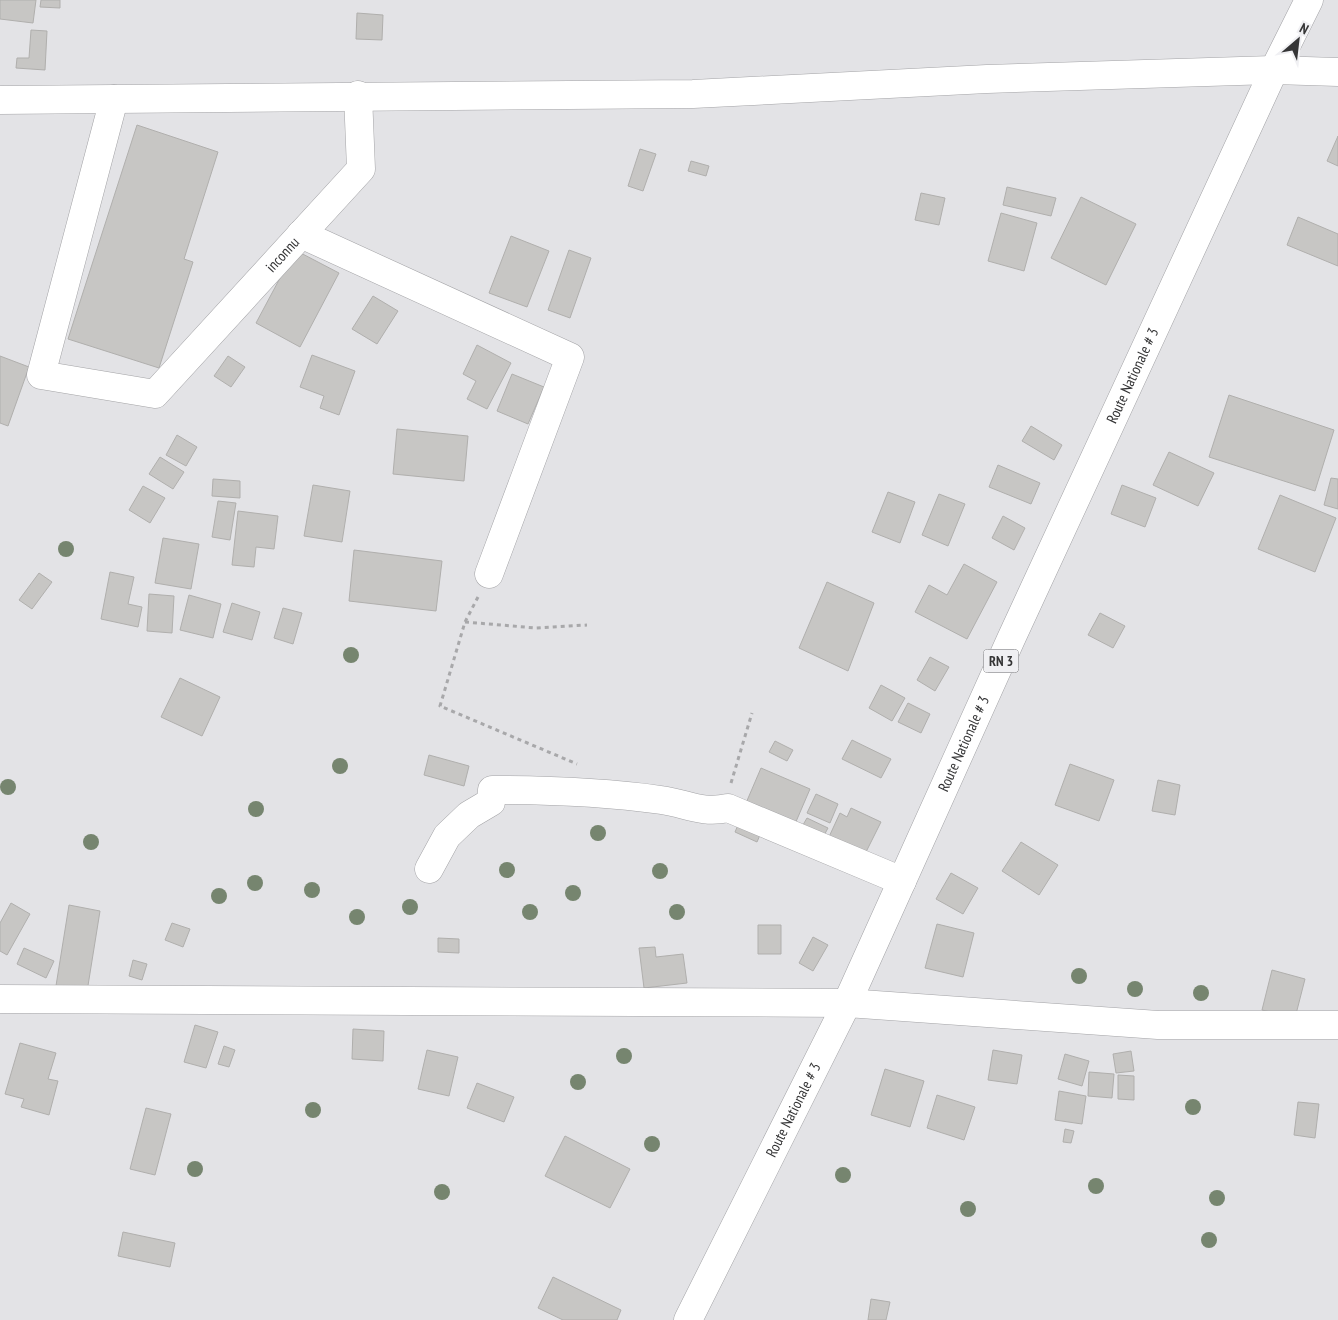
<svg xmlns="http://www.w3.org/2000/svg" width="1338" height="1320" font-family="'PT Sans Narrow',sans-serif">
<rect width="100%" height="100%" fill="#e3e3e6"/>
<path fill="#c7c6c4" stroke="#b0afad" d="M0,0H36L33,23L0,19Z
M41,0H60V8L40,7Z
M357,13L383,15L382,40L356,39Z
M31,30L47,31L45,70L16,68L17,58H29Z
M137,125L218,152L184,259L193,262L159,368L68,339Z
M1338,136V166L1327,161Z
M640,149L656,154L643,191L628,186Z
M691,161L709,166L706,176L688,171Z
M1007,187L1056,198L1051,216L1003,205Z
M921,193L945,198L939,225L915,220Z
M1081,197L1136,224L1106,285L1051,258Z
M1001,213L1037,223L1024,271L988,261Z
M1298,217L1338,234V266L1287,245Z
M511,236L549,251L527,307L489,293Z
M295,250L339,273L300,347L256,323Z
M569,250L591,258L570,318L548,310Z
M373,296L398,311L377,344L352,329Z
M477,345L511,363L487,409L467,399L476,381L463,374Z
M312,355L355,371L339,415L320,408L324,396L300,387Z
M0,356L29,367L8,426L0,423Z
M228,356L245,367L231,387L214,376Z
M512,374L544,387L528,424L497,411Z
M1229,395L1334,430L1315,491L1209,457Z
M1031,426L1062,445L1054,460L1022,441Z
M397,429L468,436L464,481L393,474Z
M177,435L197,447L186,466L166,455Z
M1169,452L1214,473L1198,506L1153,485Z
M160,457L184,472L173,489L149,474Z
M998,465L1040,483L1031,504L989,487Z
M1331,478L1338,479V509L1324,505Z
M213,479L240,481V498L212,496Z
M313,485L350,491L342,542L304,536Z
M1122,485L1156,498L1145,527L1111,514Z
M143,486L165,498L150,523L129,510Z
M888,492L915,502L900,543L872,532Z
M939,494L965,504L948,546L922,535Z
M1280,495L1336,518L1315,572L1258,549Z
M218,501L236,503L230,540L212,537Z
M238,511L278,516L274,549L256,547L254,567L232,565Z
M1003,516L1025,528L1014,550L992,538Z
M163,538L199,544L191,589L155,583Z
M354,550L442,561L436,611L349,601Z
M964,564L997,582L967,639L915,612L929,585L947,595Z
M110,572L134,577L128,604L142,607L138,627L101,619Z
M39,573L52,582L32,609L19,600Z
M827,582L874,603L848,671L799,648Z
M149,594L174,596L172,633L147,631Z
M189,595L221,604L213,638L180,630Z
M232,603L260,612L252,640L223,632Z
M283,608L302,613L293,644L274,638Z
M1100,613L1125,626L1113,648L1088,635Z
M930,657L949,667L935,691L917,680Z
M180,678L220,697L202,736L161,717Z
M881,685L905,698L892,721L869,708Z
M908,703L930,714L921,733L898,722Z
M852,740L891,759L881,778L842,759Z
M775,741L793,750L787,761L769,752Z
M429,755L469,766L464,786L424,775Z
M1070,764L1114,780L1099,821L1055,805Z
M761,768L810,789L795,824L746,803Z
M1158,780L1180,785L1175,815L1152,811Z
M816,794L838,804L830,823L807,813Z
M851,808L881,822L864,856L828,839L840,813L847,817Z
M741,818L763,828L757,842L735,832Z
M807,818L828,828L821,841L800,830Z
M1021,842L1058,865L1039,895L1002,871Z
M951,873L978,888L963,914L936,899Z
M11,903L30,914L7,955L0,951V923Z
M69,905L100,911L86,998L55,992Z
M172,923L190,929L183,947L165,940Z
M937,924L974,933L963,977L925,968Z
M758,925H781V954H758Z
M813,937L828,945L813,971L799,963Z
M438,938L459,939V953L438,952Z
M655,947L656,957L683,954L687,983L644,988L639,948Z
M24,948L54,961L46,978L17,964Z
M133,960L147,964L142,980L129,976Z
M1272,970L1305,979L1295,1018L1262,1010Z
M195,1025L218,1032L206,1068L184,1062Z
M353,1029L384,1031L383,1061L352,1059Z
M20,1043L56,1053L48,1079L58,1081L49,1115L21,1107L24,1099L5,1094Z
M224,1046L235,1050L229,1067L218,1064Z
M427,1050L458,1057L449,1096L418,1089Z
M993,1050L1022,1055L1017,1084L988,1080Z
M1131,1051L1134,1071L1116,1073L1113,1054Z
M1065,1054L1089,1061L1082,1086L1058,1079Z
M885,1069L924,1081L910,1127L871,1115Z
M1089,1072L1114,1074L1112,1098L1088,1096Z
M1118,1075L1134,1076V1100L1118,1099Z
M477,1083L514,1097L504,1122L467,1108Z
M1059,1091L1086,1096L1082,1124L1055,1120Z
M937,1095L975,1107L964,1140L927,1128Z
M1298,1102L1319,1104L1315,1138L1294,1135Z
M146,1108L171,1114L155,1175L130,1169Z
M1065,1129L1074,1131L1071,1143L1063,1142Z
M565,1136L630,1169L610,1208L545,1176Z
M123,1232L175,1243L170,1267L118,1256Z
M553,1277L621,1310L617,1320H563L538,1308Z
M871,1299L890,1302L886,1320H868Z"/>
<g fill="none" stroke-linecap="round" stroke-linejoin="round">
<g stroke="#a3a3a6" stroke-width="29">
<g id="street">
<path d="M1274,70L1338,72"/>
<path id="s1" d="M114,99L41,375L155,394L361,169L358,95"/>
<path d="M301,234L570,357L489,574"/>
<path d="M429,869L447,836L469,815L491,802L492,790C548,790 604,792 661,800C686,803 701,814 728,808L902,881"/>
<path d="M0,999L847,1003L1158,1025H1338"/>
</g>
</g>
<g stroke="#a3a3a6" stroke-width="29">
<path id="secondary" d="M0,100L693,94L987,79L1274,70"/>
</g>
<g stroke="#a3a3a6" stroke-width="29">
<g id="primary">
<path id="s2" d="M688,1320L847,1003L1011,639L1274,70L1309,0"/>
</g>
</g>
<path stroke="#a8a8aa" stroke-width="3" stroke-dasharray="4 4" stroke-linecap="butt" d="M478,597L465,622L440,706L577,764
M465,622L536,628L587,625
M731,783L752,713"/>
<use href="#street" stroke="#fff" stroke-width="28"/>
<use href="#secondary" stroke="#fff" stroke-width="28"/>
<use href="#primary" stroke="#fff" stroke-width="28"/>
</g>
<g fill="#76856f">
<circle cx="66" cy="549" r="8"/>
<circle cx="351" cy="655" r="8"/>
<circle cx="340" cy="766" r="8"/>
<circle cx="8" cy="787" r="8"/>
<circle cx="256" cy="809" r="8"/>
<circle cx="598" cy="833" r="8"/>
<circle cx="91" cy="842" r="8"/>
<circle cx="507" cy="870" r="8"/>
<circle cx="660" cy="871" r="8"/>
<circle cx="255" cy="883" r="8"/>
<circle cx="312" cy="890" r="8"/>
<circle cx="573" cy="893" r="8"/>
<circle cx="219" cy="896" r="8"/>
<circle cx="410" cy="907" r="8"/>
<circle cx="530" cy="912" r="8"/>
<circle cx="677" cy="912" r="8"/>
<circle cx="357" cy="917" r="8"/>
<circle cx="1079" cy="976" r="8"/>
<circle cx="1135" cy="989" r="8"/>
<circle cx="1201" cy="993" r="8"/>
<circle cx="624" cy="1056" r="8"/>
<circle cx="578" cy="1082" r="8"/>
<circle cx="1193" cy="1107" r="8"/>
<circle cx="313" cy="1110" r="8"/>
<circle cx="652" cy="1144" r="8"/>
<circle cx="195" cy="1169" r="8"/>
<circle cx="843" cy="1175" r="8"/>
<circle cx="1096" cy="1186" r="8"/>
<circle cx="442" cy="1192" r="8"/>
<circle cx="1217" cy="1198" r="8"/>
<circle cx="968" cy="1209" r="8"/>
<circle cx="1209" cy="1240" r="8"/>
</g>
<g text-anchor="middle" stroke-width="5" stroke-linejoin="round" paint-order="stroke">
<rect fill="#f0f0f3" stroke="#6d6d6f" stroke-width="1" x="983.5" y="649.5" width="35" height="23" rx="4"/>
<g font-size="14" font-weight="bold" fill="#353536">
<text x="1001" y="666">RN 3</text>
</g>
<g font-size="15" fill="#353536" stroke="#f0f0f3">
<text dy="5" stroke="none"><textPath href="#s1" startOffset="590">inconnu</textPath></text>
<text dy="5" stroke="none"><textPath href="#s2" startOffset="1044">Route Nationale # 3</textPath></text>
<text dy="5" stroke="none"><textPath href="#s2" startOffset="639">Route Nationale # 3</textPath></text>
<text dy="5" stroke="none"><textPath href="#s2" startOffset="235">Route Nationale # 3</textPath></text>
</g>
</g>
<g transform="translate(1298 40) rotate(28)" stroke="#f0f0f3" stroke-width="4" paint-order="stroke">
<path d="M0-4L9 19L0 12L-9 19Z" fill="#353536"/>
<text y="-8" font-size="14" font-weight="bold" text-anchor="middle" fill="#353536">N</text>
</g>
</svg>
